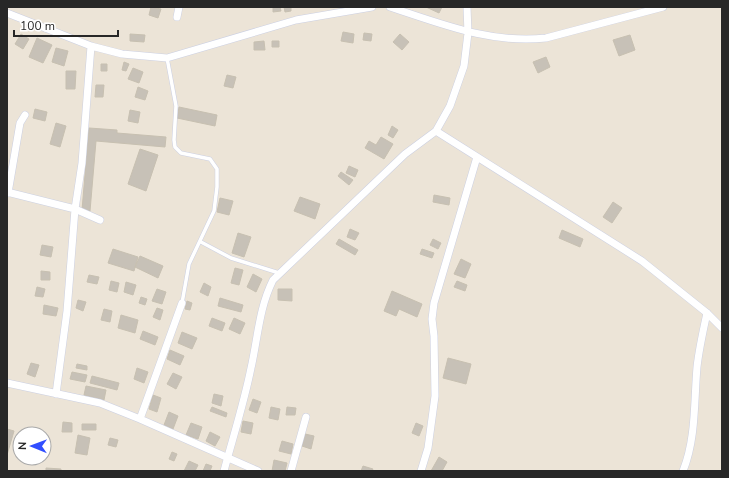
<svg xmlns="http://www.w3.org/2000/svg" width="729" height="478" font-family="'Nunito Sans',sans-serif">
<rect width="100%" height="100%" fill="#ece4d7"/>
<path fill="#c7c1b7" stroke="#c7c0b1" d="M151,7L161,9L158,18L149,15Z
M273,7H280L281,11L273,12Z
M284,7H291V11L285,12Z
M426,7H442L439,13Z
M343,32L354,34L353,43L341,41Z
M364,33L372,34L371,41L363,40Z
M21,34L29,39L23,49L15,44Z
M130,34L145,35L144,42L130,41Z
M400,34L409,42L402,50L393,42Z
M630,35L635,50L619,56L613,40Z
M37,38L52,45L43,63L29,57Z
M264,41L265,50H254V42Z
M272,41H279V47H272Z
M56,48L68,51L64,66L52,62Z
M546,57L550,67L538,73L533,62Z
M124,62L129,64L126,71L122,70Z
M101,64H107V71H101Z
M133,68L143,72L139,83L128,79Z
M66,71H76L75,89H66Z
M227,75L236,77L233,88L224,86Z
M96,85H104L103,97H95Z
M138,87L148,91L145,100L135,97Z
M179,107L217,115L215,126L177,118Z
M35,109L47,112L45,121L33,118Z
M130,110L140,112L138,123L128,121Z
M56,123L66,126L60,147L50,144Z
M392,126L398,130L393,138L388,135Z
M89,128L117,130V133L166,137L165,147L96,141L90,211L82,210Z
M381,137L393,144L384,159L365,148L369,141L376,145Z
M140,149L158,155L146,191L128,184Z
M349,166L358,170L355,177L346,173Z
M341,172L353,180L349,185L338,176Z
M434,195L450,198L449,205L433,202Z
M300,197L320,204L315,219L294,211Z
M220,198L233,201L229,215L217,212Z
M613,202L622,208L612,223L603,217Z
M350,229L359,233L355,240L347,237Z
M562,230L583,239L580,247L559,238Z
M238,233L251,237L244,257L232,253Z
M339,239L358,250L355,255L336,244Z
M433,239L441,243L438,249L430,245Z
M42,245L53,247L51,257L40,255Z
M113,249L138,257L134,271L108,263Z
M422,249L434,253L432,258L420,254Z
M140,256L163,266L158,278L135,267Z
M461,259L471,264L465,278L454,274Z
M235,268L243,270L239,285L231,283Z
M41,271L50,272V280H41Z
M253,274L262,279L256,292L247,287Z
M89,275L99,277L97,284L87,282Z
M111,281L119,283L117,292L109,290Z
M457,281L467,285L465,291L454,287Z
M126,282L136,285L133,295L124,292Z
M204,283L211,287L208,296L200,292Z
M37,287L45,289L43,297L35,296Z
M157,289L166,292L162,304L152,301Z
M278,289H292V301L278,300Z
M392,291L422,304L417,317L399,309L396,316L384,311Z
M141,297L147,299L145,305L139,303Z
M220,298L243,305L241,312L218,306Z
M78,300L86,302L83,311L76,308Z
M187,301L192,303L190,310L185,309Z
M44,305L58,308L56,316L43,314Z
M157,308L163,310L160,320L153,317Z
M104,309L112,311L110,322L101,320Z
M121,315L138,320L135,333L118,328Z
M212,318L225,323L222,331L209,326Z
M234,318L245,323L240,334L229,329Z
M143,331L158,337L155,345L140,339Z
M182,332L197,338L192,349L178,343Z
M170,350L184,356L180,365L167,359Z
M448,358L471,364L466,384L443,378Z
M31,363L39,365L35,377L27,374Z
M77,364L87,366V370L76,368Z
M137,368L148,372L144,383L134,379Z
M72,372L87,375L85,382L70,379Z
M173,373L182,377L176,389L167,384Z
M92,376L119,383L117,390L90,383Z
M86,386L106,390L104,400L84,395Z
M214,394L223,396L221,406L212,403Z
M153,395L161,398L157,412L149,409Z
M253,399L261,402L257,413L249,410Z
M212,407L227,413L226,417L210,411Z
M271,407L280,409L278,420L269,418Z
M287,407L296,408L295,415H286Z
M169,412L178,416L173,429L164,425Z
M243,421L253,423L251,434L241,432Z
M63,422L72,423V432H62Z
M191,423L202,427L198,439L186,435Z
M416,423L423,426L419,436L412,433Z
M82,424H96V430H82Z
M7,429L14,431L7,455Z
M210,432L220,437L215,446L206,441Z
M305,434L314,436L311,449L302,446Z
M78,435L90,438L87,455L75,453Z
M110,438L118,440L116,447L108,445Z
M282,441L293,444L291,454L279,451Z
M172,452L177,454L174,461L169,459Z
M439,457L447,462L442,471H431Z
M274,460L287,463L285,471H272Z
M189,461L198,465L195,471H184Z
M206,464L212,466L210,471H203Z
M363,466L373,469L372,471H361Z
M46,468L61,469V471H46Z"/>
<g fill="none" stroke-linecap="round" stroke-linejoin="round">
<g stroke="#ccd0e2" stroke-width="4.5">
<path id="lane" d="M167,58L176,106L174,140L175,147L181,153L210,159L217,169V187L214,211L189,264L182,303
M201,242L231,258L279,273"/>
</g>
<g stroke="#ccd0e2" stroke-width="8">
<path id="street" d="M390,7C442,24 491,44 546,38L663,7
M7,13L91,46L122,54L167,58L296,20L372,7
M177,17L179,7
M436,131L642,261L707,313L722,328
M7,192L75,209L100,220
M8,193L20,123L25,115
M7,383L100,403L140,419L258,471
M56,394L67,311L75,209L82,163L91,46
M140,419L182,303
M224,471C233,437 244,403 251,368C258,337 259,308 273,280L405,154L436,131L450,106L464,66L468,33L467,7
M291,471L306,417
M421,471L428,448L435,396L434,336L432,319L434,303L477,157
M683,471C696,439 694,402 697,367C699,349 703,331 707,313"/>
</g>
<use href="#lane" stroke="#fff" stroke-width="3.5"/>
<use href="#street" stroke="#fff" stroke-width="7"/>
</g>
<rect width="729" height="478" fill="none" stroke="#272727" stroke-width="16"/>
<g transform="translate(32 446) rotate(271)"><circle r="19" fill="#ffffff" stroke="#a9a9a9"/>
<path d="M0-3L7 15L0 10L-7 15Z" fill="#314eff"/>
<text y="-6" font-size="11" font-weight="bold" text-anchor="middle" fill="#272727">N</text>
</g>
<path d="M14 30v6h104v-6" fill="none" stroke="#272727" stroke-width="2"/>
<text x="20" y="30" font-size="12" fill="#272727" stroke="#ffffff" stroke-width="3" paint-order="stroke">100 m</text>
</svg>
